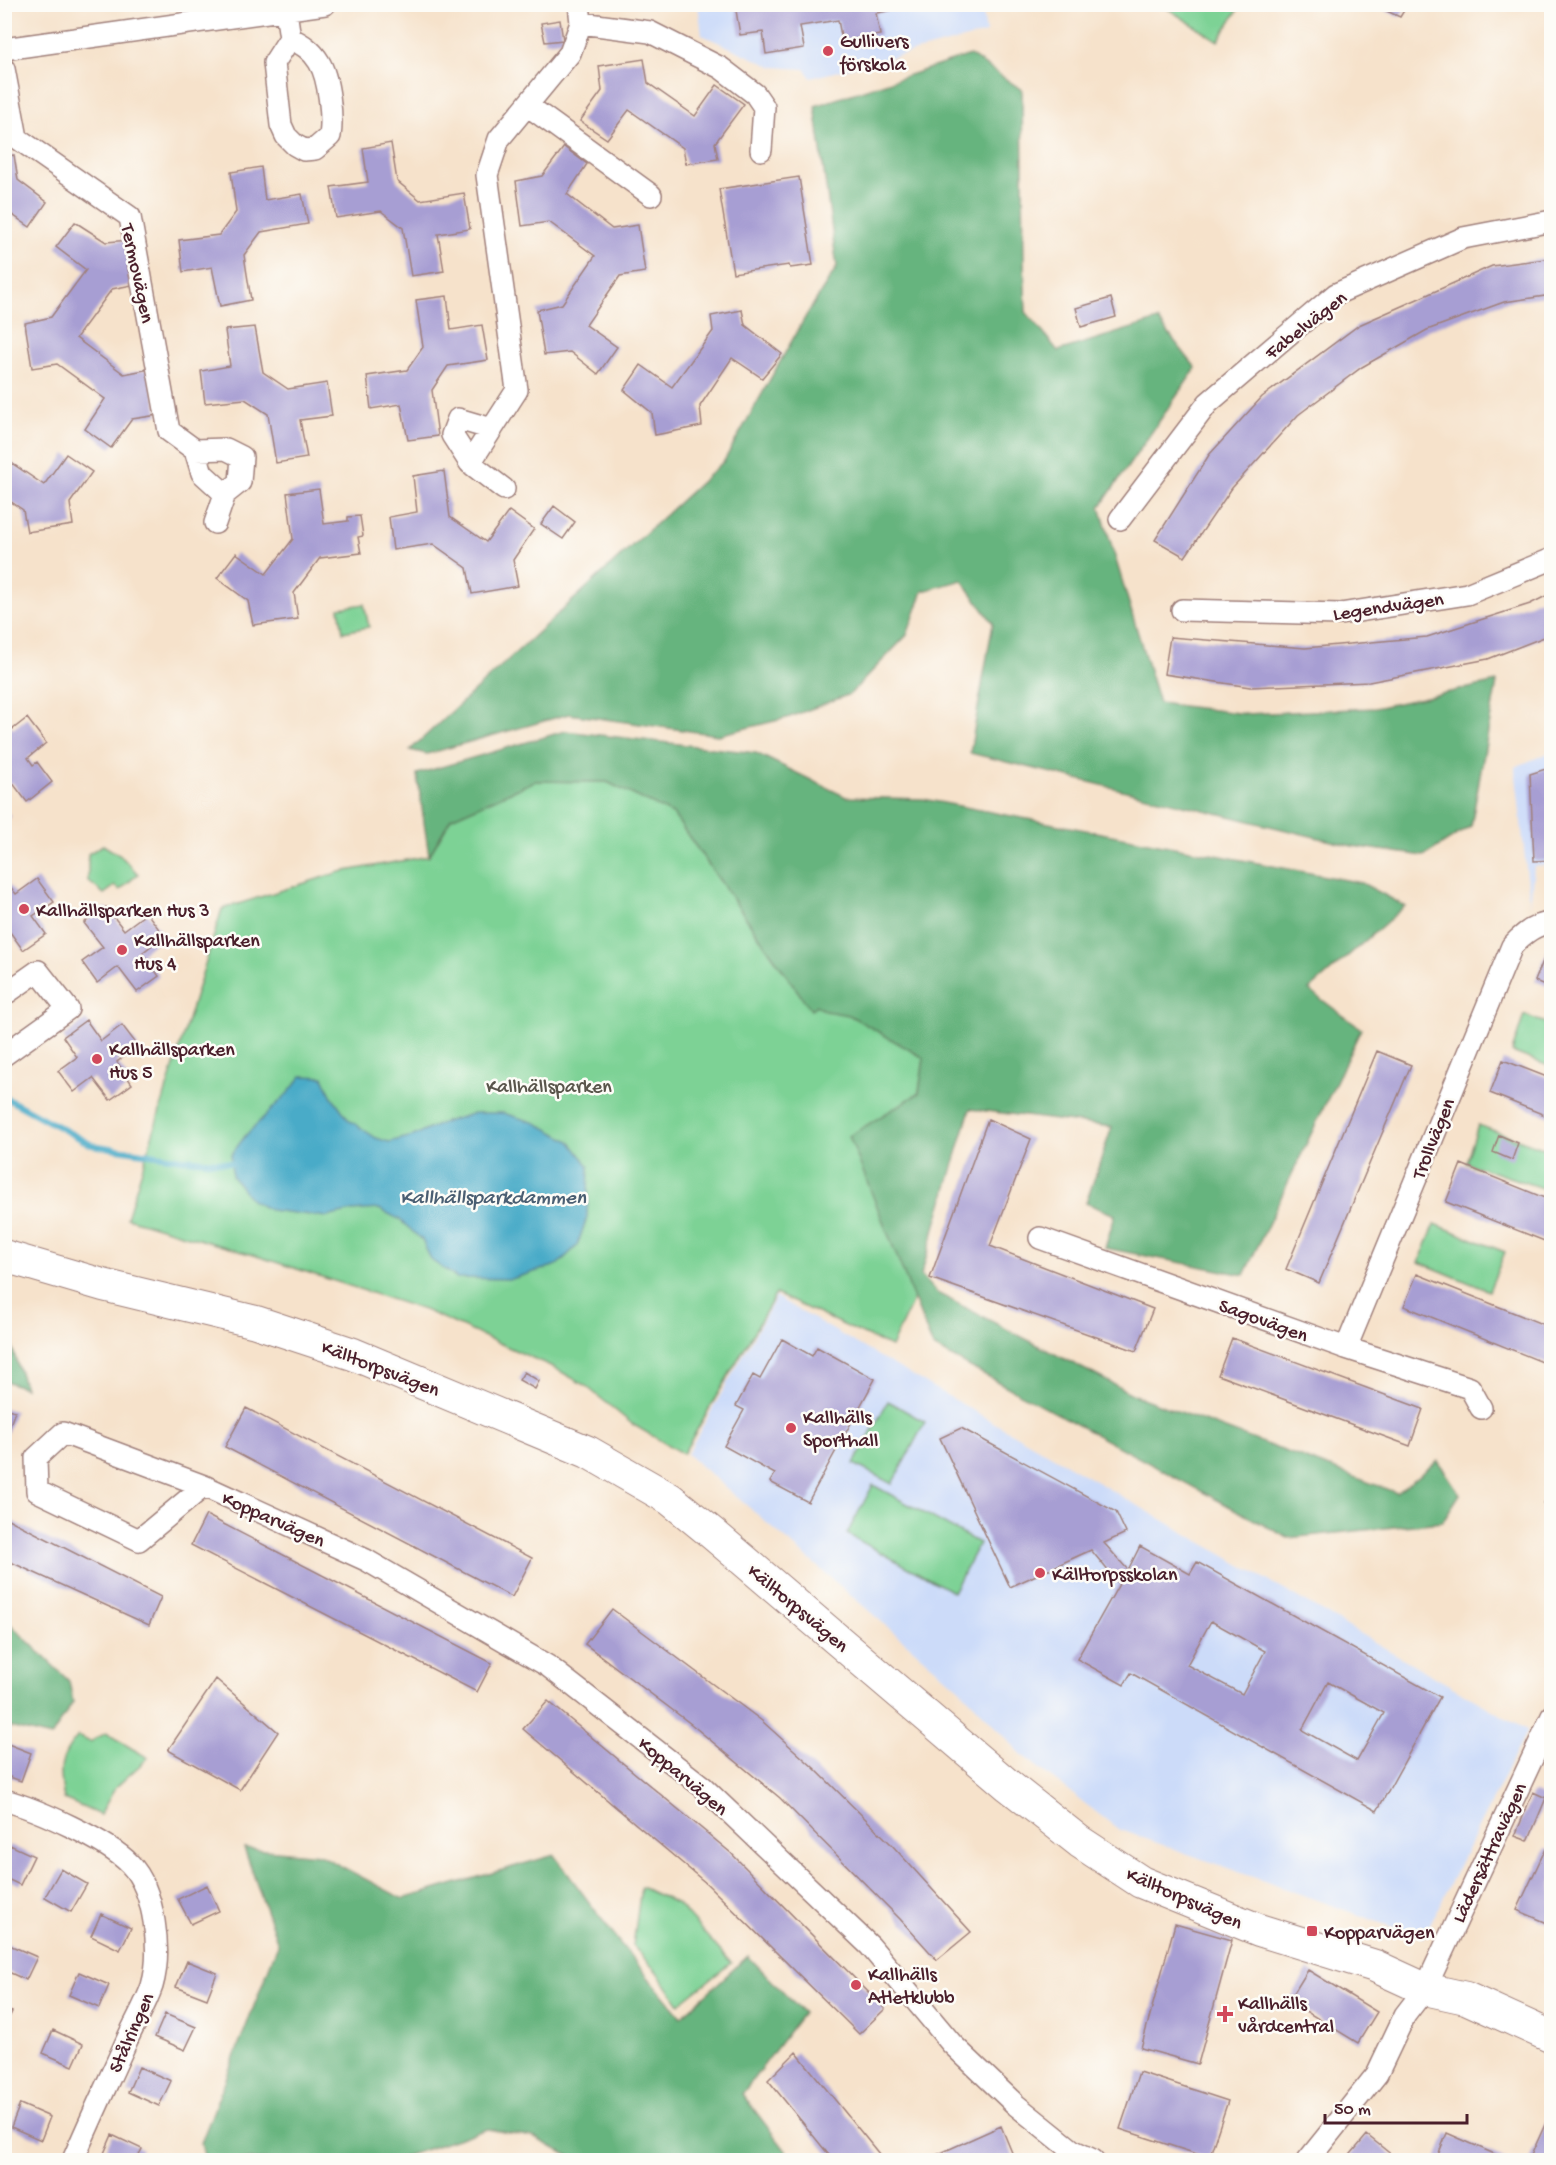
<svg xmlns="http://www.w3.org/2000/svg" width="1556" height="2165" font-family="'Gochi Hand',sans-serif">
<rect width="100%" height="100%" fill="#fdfcf7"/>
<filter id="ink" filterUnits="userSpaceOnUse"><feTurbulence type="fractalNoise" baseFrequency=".0167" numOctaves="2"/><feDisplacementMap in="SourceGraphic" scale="12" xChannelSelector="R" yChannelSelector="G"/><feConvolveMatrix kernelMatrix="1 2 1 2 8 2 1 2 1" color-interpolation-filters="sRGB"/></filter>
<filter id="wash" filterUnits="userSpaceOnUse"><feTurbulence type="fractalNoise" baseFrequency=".008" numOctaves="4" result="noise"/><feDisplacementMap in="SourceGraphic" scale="24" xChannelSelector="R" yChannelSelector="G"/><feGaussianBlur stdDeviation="1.35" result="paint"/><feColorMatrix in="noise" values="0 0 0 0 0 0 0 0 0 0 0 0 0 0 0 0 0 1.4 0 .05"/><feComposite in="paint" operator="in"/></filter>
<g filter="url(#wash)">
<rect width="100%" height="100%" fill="#f6e2cb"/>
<path fill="#ccdbf9" d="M698,5H982L986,33L811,78L805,69L773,67L702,35Z
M1551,752V865L1534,866L1530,905L1515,767Z
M776,1297L1527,1730L1423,1938L1118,1829L1022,1755L963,1692L687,1454Z"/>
<path fill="#7dd295" stroke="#647860" stroke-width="1.5" d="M1162,5H1241L1218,41Z
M364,604L369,627L343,632L339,608Z
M535,781L607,782L673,814L786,975L924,1058L918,1097L850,1136L914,1299L891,1347L776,1294L683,1454L632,1424L586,1386L553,1367L424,1310L263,1258L127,1218L222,909L340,872L429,856L451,818Z
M103,845L121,856L138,874L120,890L115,886L104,894L88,881V854Z
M1524,1015L1551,1025V1067L1512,1052Z
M1478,1125L1551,1151V1191L1466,1163Z
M1435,1224L1505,1252L1489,1291L1419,1262Z
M888,1401L925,1422L892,1484L854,1464Z
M873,1485L979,1543L953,1592L847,1534Z
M106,1733L148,1758L115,1788L100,1815L64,1799C59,1771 58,1758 78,1736L90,1742Z
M641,1887L678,1904L731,1963L679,2004L657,1972L633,1946Z"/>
<path fill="#66b47e" stroke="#586a54" stroke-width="1.5" d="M970,55L1022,90L1024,262L1026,312L1058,351L1158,320L1196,368L1100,507L1159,703L1246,714L1375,708L1497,682L1471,826L1424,856L1352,846L970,753L993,623L962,580L923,591L907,635L850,694L787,718L718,735L569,714L427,754L410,750L724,461L806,316L837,267L815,106Z
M565,731L756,753L846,797L923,799L1362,883L1405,906L1309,990L1361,1029L1244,1275L1105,1248L1115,1215L1086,1203L1112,1127L970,1109L921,1275L937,1293L1134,1395L1397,1493L1438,1461L1460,1494L1442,1522L1288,1538L933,1347L849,1136L919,1093L924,1058L849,1015L825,1011L816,1005L811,1010L673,814L607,782L535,781L451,818L429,856L417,774Z
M5,1325L25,1388L5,1381Z
M5,1619L69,1681L73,1702L51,1737L5,1726Z
M244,1848L320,1855L403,1899L554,1855L618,1941L681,2017L748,1956L803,2013L742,2094L793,2160H577L533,2137L487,2129L394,2160H205L201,2143L278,1944Z"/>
<path fill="#49abc8" stroke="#4a657a" stroke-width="1.5" d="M302,1076L323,1077L331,1095L349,1120L376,1138L389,1142L413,1136L445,1122L475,1113H503L536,1123L570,1141L589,1166L587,1217L577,1246L557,1265L511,1279L457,1278L431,1260L422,1240L399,1219L379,1209L352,1211L327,1217L270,1210L252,1201L232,1176L231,1155L246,1135L289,1092Z"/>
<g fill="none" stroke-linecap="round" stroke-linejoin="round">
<path stroke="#49abc8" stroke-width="6" d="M4,1097L92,1145L182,1159L231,1163"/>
</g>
<g id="blocks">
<path fill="#a79ed3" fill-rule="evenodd" d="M735,4H899L900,9L876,13L880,35L842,41L838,20L800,26L804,48L766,54L763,32L740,35Z
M1371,4H1408L1400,17Z
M560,20L563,40L545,42L541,23Z
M644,59L648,83L695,116L717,85L744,104L715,143L718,159L686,164L683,148L629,110L607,139L580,121L602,91L599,66Z
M391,143L397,181L420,200L464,193L470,229L438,234L444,271L411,276L403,228L381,211L336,218L331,187L368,182L363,148Z
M564,147L587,164L567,194L612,229L638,225L645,272L620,276L586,325L617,347L598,374L570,352L544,355L537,310L562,304L595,256L549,222L522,226L516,181L542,176Z
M14,155L18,180L47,202L30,227L4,209V157Z
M261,167L265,200L302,194L308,224L261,232L244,255L251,300L220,306L212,267L183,272L179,240L219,235L236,212L231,172Z
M799,177L813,265L790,268L789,265L733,273L719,189Z
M75,222L106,242L130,240L137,284L112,289L76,338L124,374L150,369L158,415L132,419L111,448L85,429L105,399L57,364L32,368L25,323L51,317L86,270L56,247Z
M1552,258V295L1504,302L1427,330L1362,367L1298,415L1232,488L1185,557L1155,540L1209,455L1262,397L1359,325L1492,266Z
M447,296L451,330L482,325L488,360L448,366L432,390L438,436L408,440L401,404L371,409L367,376L407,370L423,347L416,300Z
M1111,298L1116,317L1081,327L1076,308Z
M742,310L745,325L782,354L762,378L732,358L700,406L702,426L655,435L652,413L624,390L641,365L672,387L713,331L711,316Z
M255,327L263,372L288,389L327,383L332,416L300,420L307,458L276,463L268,414L245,399L205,403L201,371L230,366L225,330Z
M66,454L92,472L70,503L73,525L27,532L23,510L4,497V458L44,485Z
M444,471L450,517L486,542L509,511L534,529L513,560L518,586L472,594L467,568L433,544L393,550L389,517L417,512L413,476Z
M319,489L324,524L348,521V517L360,516L363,536L358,537L361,553L320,558L294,593L298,619L253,625L248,601L217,578L236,553L266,574L293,539L287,493Z
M554,506L575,522L563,539L541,524Z
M1552,593V634L1488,659L1369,682L1250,687L1164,674L1170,637L1305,648L1427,637L1530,604Z
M4,717L13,729L27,718L46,743L28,758L33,765L37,762L52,782L27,802L12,782L4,788Z
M1552,767V860L1534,861L1530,774Z
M4,809L11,817L4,822Z
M4,879L16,894L37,879L54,902L33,916L46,934L23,950L10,932L4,936Z
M106,907L124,930L147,913L164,936L142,953L159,976L137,992L118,967L97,983L82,962L103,947L84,923Z
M1549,946L1552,947V988L1535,981Z
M86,1020L101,1041L122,1025L138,1046L117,1062L132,1084L110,1100L93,1078L74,1092L58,1071L77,1057L63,1037Z
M1377,1051L1411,1065L1319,1283L1286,1269Z
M1503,1060L1552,1079V1118L1490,1093Z
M988,1119L1031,1139L990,1246L1153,1309L1136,1351L930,1278Z
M1499,1135L1518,1143L1512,1160L1493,1152Z
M1461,1164L1552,1201V1244L1446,1202Z
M1417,1274L1552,1328V1366L1404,1306Z
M1232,1338L1423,1409L1410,1446L1218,1375Z
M782,1339L812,1356L817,1347L875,1379L808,1502L770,1482L775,1474L724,1446L744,1410L736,1406L753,1375L760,1379Z
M524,1372L539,1381L535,1389L519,1380Z
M4,1408L15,1411L5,1439H4Z
M246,1408L532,1558L512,1597L225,1447Z
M961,1428L1116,1512L1126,1533L1104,1543L1128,1570L1140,1546L1190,1574L1197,1562L1440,1697L1377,1811L1131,1673L1124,1685L1077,1659L1119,1584L1091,1550L1010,1587L940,1438ZM1211,1621L1265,1651L1242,1694L1187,1665ZM1328,1682L1384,1713L1357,1761L1302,1730Z
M1552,1484V1506L1544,1503Z
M206,1515L492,1663L477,1692L191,1545Z
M4,1517L161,1597L149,1625L4,1559Z
M612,1609L762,1721L814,1768L891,1844L971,1932L937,1960L900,1919L780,1798L691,1724L585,1644Z
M216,1679L278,1732L240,1790L168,1750Z
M548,1701L731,1853L885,2009L859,2034L707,1884L523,1729Z
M8,1744L31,1753L21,1781L4,1775V1753Z
M1533,1792L1546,1798L1528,1841L1515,1836Z
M10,1845L34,1856L20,1885L5,1878V1857Z
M1546,1848L1552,1850V1925L1517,1910Z
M61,1869L87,1884L71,1912L45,1897Z
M207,1885L219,1911L191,1924L178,1899Z
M101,1914L131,1928L120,1950L91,1936Z
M1175,1924L1232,1940L1198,2064L1141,2048Z
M7,1944L37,1957L26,1980L4,1970V1949Z
M187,1961L217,1973L207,1999L176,1987Z
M1308,1970L1377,2012L1358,2043L1289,2001Z
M79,1972L109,1985L99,2008L69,1995Z
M4,2009L12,2012L4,2027Z
M165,2014L196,2027L185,2050L155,2037Z
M53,2030L83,2044L73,2066L43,2053Z
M796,2052L884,2160H833L768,2080Z
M139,2067L171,2081L159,2106L128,2092Z
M1139,2072L1228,2101L1209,2158L1120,2129Z
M20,2104L50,2117L41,2140L11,2127Z
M1552,2109V2160H1529Z
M1001,2126L1015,2160H925Z
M1447,2133L1508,2160H1436Z
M112,2135L142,2149L136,2160H106L102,2158Z
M1367,2135L1398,2160H1346Z"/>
</g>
</g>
<g filter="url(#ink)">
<use href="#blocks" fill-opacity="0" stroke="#a0807b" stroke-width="1.5"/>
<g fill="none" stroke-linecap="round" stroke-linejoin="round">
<g stroke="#a0807b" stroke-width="24">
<path id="street" d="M286,11L290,38L274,63L281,125L286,136L295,145L304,150L315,149L330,136C333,118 329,78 319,62C312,50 302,44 290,38
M581,23L650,32L721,68L755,94L764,107L761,150
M4,49L325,4
M4,69L17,138L130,217L169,431L195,450L202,473L225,494L240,482L242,457L226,449L195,450
M527,105L651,195
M470,463L452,435L458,419L492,429
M504,489L470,463L517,390L487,175L499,139L570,53L581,23L579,4
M1120,519L1208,403L1336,294L1463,238L1552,221
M215,523L225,494
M1182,610L1340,614L1467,594L1552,559
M4,995L38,971L68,1009L4,1055
M1040,1238L1346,1348L1470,1388L1481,1408
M1346,1348L1512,946C1522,935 1536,923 1552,923
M204,1486L139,1540L37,1491L36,1458L63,1433L204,1486L366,1560L548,1666L703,1787L870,1946L952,2044L1016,2105L1072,2150L1093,2160
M4,1800C37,1809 107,1840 130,1864C155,1890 162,1952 152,1986C146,2004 135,2022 127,2040C109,2080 90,2120 73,2160
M1308,2160L1377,2074L1405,2015L1425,1989L1552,1716"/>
</g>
<g stroke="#a0807b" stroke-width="34">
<path id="secondary" d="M4,1256L103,1285L256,1322L353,1354L588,1452L670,1499L713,1534L1009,1786L1080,1842L1141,1882L1259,1930L1375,1966L1425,1989L1466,1998L1552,2037"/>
</g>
<use href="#street" stroke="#fff" stroke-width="21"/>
<use href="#secondary" stroke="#fff" stroke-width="32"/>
</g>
</g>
<g fill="#d1495b" stroke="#fdfcf7" stroke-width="2">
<circle cx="828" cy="51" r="6"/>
<circle cx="24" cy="909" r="6"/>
<circle cx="122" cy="950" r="6"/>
<circle cx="97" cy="1059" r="6"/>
<circle cx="791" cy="1428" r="6"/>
<circle cx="1040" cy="1573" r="6"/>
<rect x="1306" y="1925" width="12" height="12" rx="3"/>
<circle cx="856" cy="1985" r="6"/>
<path d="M1222 2005h6v6h6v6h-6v6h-6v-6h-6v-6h6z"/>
</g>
<g text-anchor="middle" stroke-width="5" stroke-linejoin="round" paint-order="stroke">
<g font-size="20" fill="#4a1f2b" stroke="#fdfcf7" text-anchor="start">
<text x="840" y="47">Gullivers<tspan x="840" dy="23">förskola</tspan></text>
<text x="36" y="916">Kallhällsparken Hus 3</text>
<text x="134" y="946">Kallhällsparken<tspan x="134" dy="23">Hus 4</tspan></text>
<text x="109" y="1055">Kallhällsparken<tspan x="109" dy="23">Hus 5</tspan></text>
<text x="803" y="1423">Kallhälls<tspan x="803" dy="23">Sporthall</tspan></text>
<text x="1052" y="1580">Källtorpsskolan</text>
<text x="1324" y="1938">Kopparvägen</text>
<text x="868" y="1980">Kallhälls<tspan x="868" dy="23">Atletklubb</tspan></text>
<text x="1238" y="2009">Kallhälls<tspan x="1238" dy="23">vårdcentral</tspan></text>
</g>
<g font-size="20" fill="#4a1f2b" stroke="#fdfcf7">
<text transform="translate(139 273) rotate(78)" y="7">Termovägen</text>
<text transform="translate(1305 324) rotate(-38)" y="7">Fabelvägen</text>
<text transform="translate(1388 605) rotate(-8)" y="7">Legendvägen</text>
<text transform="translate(1432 1138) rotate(-68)" y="7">Trollvägen</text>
<text transform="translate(1264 1319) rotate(20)" y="7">Sagovägen</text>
<text transform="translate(381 1367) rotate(21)" y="7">Källtorpsvägen</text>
<text transform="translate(274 1518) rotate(24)" y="7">Kopparvägen</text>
<text transform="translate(799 1607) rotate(40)" y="7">Källtorpsvägen</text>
<text transform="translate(684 1775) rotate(40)" y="7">Kopparvägen</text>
<text transform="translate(1488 1852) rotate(-65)" y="7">Lädersättravägen</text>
<text transform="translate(1185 1897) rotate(24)" y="7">Källtorpsvägen</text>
<text transform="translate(130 2032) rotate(-66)" y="7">Stålringen</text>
</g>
<g font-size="20" fill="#59554b" stroke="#fdfcf7">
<text x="549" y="1092">Kallhällsparken</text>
</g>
<g font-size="21" font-style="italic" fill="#4a5e72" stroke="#fdfcf7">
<text x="493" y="1203">Kallhällsparkdammen</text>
</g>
</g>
<rect width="1556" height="2165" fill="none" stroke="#fdfcf7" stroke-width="24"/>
<path d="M1325 2114v9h142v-9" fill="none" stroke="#4a1f2b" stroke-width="3"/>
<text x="1334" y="2114" font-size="18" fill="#4a1f2b" stroke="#fdfcf7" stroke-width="4.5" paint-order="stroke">50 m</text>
</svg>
